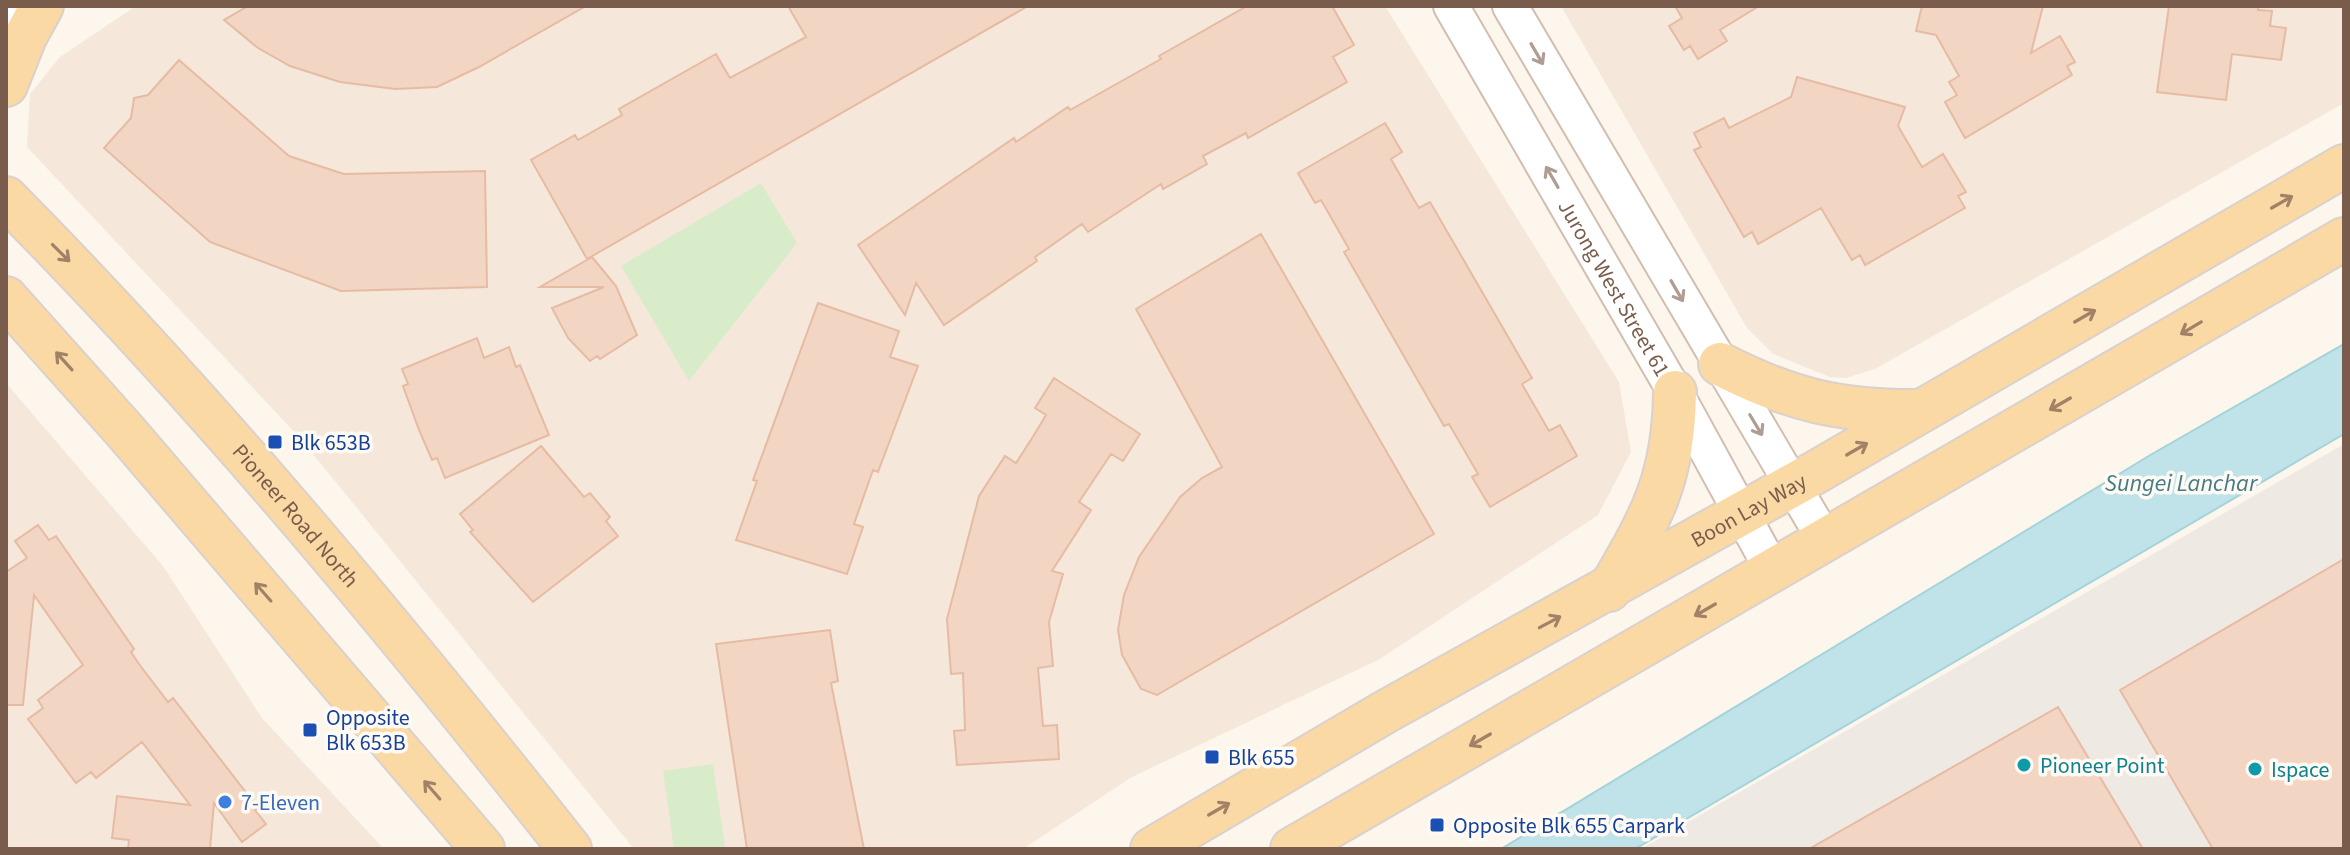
<svg xmlns="http://www.w3.org/2000/svg" width="2350" height="855" font-family="'Source Sans 3',sans-serif">
<rect width="100%" height="100%" fill="#fdf6ec"/>
<path fill="#f5e8da" d="M136,6H1385L1619,382L1631,452L1598,515L1380,659L1132,777L1023,849H634L300,438L27,147L30,94L60,57Z
M1561,6H2344V103L1875,369L1846,378L1830,377L1773,354L1747,328Z
M6,383L163,566L262,718L384,849H6Z"/>
<path fill="#efe9e4" d="M2344,444V849H1641Z"/>
<path fill="#d8ecc9" d="M761,183L797,243L689,381L621,266Z
M713,764L725,847L674,849L663,771Z"/>
<path fill="#bfe3e8" stroke="#a5d3da" stroke-width="2" d="M2344,344V434L1635,849H1501L2152,454Z"/>
<path fill="#f3d5c3" stroke="#e6bba3" stroke-width="2" d="M248,6H586L479,67L437,87L395,89L340,82L290,66L258,48L224,20Z
M788,6H1028L587,259L531,160L575,135L578,140L622,115L619,109L716,54L730,78L806,37Z
M1247,6H1332L1354,45L1333,57L1347,82L1248,138L1246,133L1203,156L1207,164L1163,189L1161,184L1088,232L1082,224L1035,257L1037,261L944,325L916,283L905,315L858,245L1014,138L1016,142L1068,107L1070,110L1161,59L1159,56Z
M1675,6H1759L1720,30L1727,41L1698,59L1690,46L1684,50L1669,26L1682,18Z
M1922,6H2043L2031,53L2060,36L2075,62L2067,66L2072,75L1965,138L1945,102L1957,95L1949,82L1959,76L1936,35L1916,31Z
M2169,6H2258V10L2272,11L2270,26L2286,28L2281,60L2232,54L2226,100L2157,92Z
M179,60L289,156L344,174L485,171L487,287L341,291L210,242L104,148L131,118L134,98L148,95Z
M1797,77L1905,107L1898,126L1922,167L1943,154L1966,192L1958,196L1965,208L1865,265L1860,255L1852,260L1821,208L1758,244L1752,232L1744,237L1694,150L1701,147L1694,133L1724,118L1729,128L1791,97Z
M1385,123L1402,152L1391,159L1413,198L1419,208L1430,202L1532,378L1522,384L1549,431L1560,425L1577,456L1490,507L1472,477L1478,474L1449,424L1444,426L1344,252L1349,249L1321,200L1315,203L1298,173Z
M1261,234L1434,534L1157,695L1141,689L1122,655L1118,630L1124,595L1139,557L1180,497L1202,478L1222,467L1136,309Z
M592,257L616,286L637,335L600,359L597,356L590,361L568,338L552,308L604,287H540Z
M818,303L899,331L890,357L918,366L878,472L873,470L854,524L863,527L847,574L736,540L757,481L753,480Z
M477,338L484,358L509,347L516,367L520,365L549,435L445,478L437,458L432,460L419,430L403,386L408,384L402,369Z
M1054,378L1140,434L1123,461L1111,454L1079,502L1091,510L1052,571L1063,574L1049,622L1053,666L1038,668L1043,726L1057,725L1059,759L957,765L954,731L965,730L963,673L951,674L947,619L979,496L1005,456L1016,463L1034,435L1046,415L1035,408Z
M541,446L584,497L590,493L610,517L606,521L618,536L533,602L470,532L473,530L460,514Z
M38,525L49,540L56,536L134,649L131,652L139,664L168,702L173,698L258,808L255,810L266,824L242,842L214,803L210,849H128L129,840L112,838L117,796L190,805L142,742L96,778L91,772L76,783L28,719L43,708L38,700L83,665L34,595L23,705H6V572L27,558L15,541Z
M2344,559V849H2213L2120,690Z
M830,630L838,681L831,683L864,849H747L716,644Z
M2058,707L2143,849H1809Z"/>
<g fill="none" stroke-linecap="round" stroke-linejoin="round">
<g stroke="#d1beb0" stroke-width="38">
<g id="tertiary">
<path id="s1" d="M1451,6L1675,392L1773,571"/>
<path d="M1510,6L1825,540"/>
<path d="M6,16L23,6"/>
</g>
</g>
<g stroke="#dad1cd" stroke-width="46">
<g id="primary">
<path d="M6,85L25,37L42,6"/>
<path id="s2" d="M6,198C208,402 392,624 570,849"/>
<path d="M6,298L125,431L483,849"/>
<path d="M1720,364C1790,400 1841,412 1920,411"/>
<path d="M1609,590C1652,516 1674,479 1675,392"/>
<path id="s3" d="M1152,849L1385,712L1811,475L2344,166"/>
<path d="M1292,849L2344,239"/>
</g>
</g>
<use href="#tertiary" stroke="#fff" stroke-width="34"/>
<use href="#primary" stroke="#fbd9a5" stroke-width="42"/>
</g>
<defs><path id="oneway-shaft" d="M-6 0H5M1.5-3L5.5 0L1.5 3" fill="none" stroke-width="1.6" stroke-linecap="round" stroke-linejoin="round" transform="scale(2)"/></defs>
<g stroke="#af9d94">
<use href="#oneway-shaft" transform="translate(1537 54) rotate(60)"/>
<use href="#oneway-shaft" transform="translate(1552 177) rotate(-120)"/>
<use href="#oneway-shaft" transform="translate(1677 291) rotate(60)"/>
<use href="#oneway-shaft" transform="translate(1756 425) rotate(59)"/>
</g>
<g stroke="#a18267">
<use href="#oneway-shaft" transform="translate(2282 202) rotate(-30)"/>
<use href="#oneway-shaft" transform="translate(61 253) rotate(45)"/>
<use href="#oneway-shaft" transform="translate(2085 316) rotate(-30)"/>
<use href="#oneway-shaft" transform="translate(2191 328) rotate(149)"/>
<use href="#oneway-shaft" transform="translate(64 361) rotate(-132)"/>
<use href="#oneway-shaft" transform="translate(2060 404) rotate(150)"/>
<use href="#oneway-shaft" transform="translate(1857 449) rotate(-30)"/>
<use href="#oneway-shaft" transform="translate(263 592) rotate(-131)"/>
<use href="#oneway-shaft" transform="translate(1705 610) rotate(150)"/>
<use href="#oneway-shaft" transform="translate(1550 622) rotate(-28)"/>
<use href="#oneway-shaft" transform="translate(1480 740) rotate(150)"/>
<use href="#oneway-shaft" transform="translate(432 790) rotate(-131)"/>
<use href="#oneway-shaft" transform="translate(1219 809) rotate(-30)"/>
</g>
<g fill="#1a4fb4" stroke="#fffaf3" stroke-width="3">
<rect x="267" y="434" width="16" height="16" rx="4"/>
<rect x="302" y="722" width="16" height="16" rx="4"/>
<rect x="1204" y="749" width="16" height="16" rx="4"/>
<rect x="1429" y="817" width="16" height="16" rx="4"/>
</g>
<g fill="#0f9aa8" stroke="#fffaf3" stroke-width="3">
<circle cx="2024" cy="765" r="8"/>
<circle cx="2255" cy="769" r="8"/>
</g>
<circle fill="#3f7fe0" stroke="#fffaf3" stroke-width="3" cx="225" cy="802" r="8"/>
<g text-anchor="middle" stroke-width="7" stroke-linejoin="round" paint-order="stroke">
<g font-size="22" fill="#7a5c4d" stroke="#fffaf3">
<text dy="8" stroke="none"><textPath href="#s1" startOffset="326">Jurong West Street 61</textPath></text>
<text dy="8" stroke="none"><textPath href="#s3" startOffset="686">Boon Lay Way</textPath></text>
<text dy="8" stroke="none"><textPath href="#s2" startOffset="430">Pioneer Road North</textPath></text>
</g>
<g font-size="22" fill="#164399" stroke="#fffaf3" text-anchor="start">
<text x="291" y="450">Blk 653B</text>
<text x="326" y="725">Opposite<tspan x="326" dy="25">Blk 653B</tspan></text>
<text x="1228" y="765">Blk 655</text>
<text x="1453" y="833">Opposite Blk 655 Carpark</text>
</g>
<g font-size="22" fill="#0d838f" stroke="#fffaf3" text-anchor="start">
<text x="2040" y="773">Pioneer Point</text>
<text x="2271" y="777">Ispace</text>
</g>
<g font-size="22" fill="#366cbe" stroke="#fffaf3" text-anchor="start">
<text x="241" y="810">7-Eleven</text>
</g>
<g font-size="24" font-style="italic" fill="#437c86" stroke="#fffaf3">
<text x="2181" y="491">Sungei Lanchar</text>
</g>
</g>
<rect width="2350" height="855" fill="none" stroke="#7a5c4d" stroke-width="16"/>
</svg>
